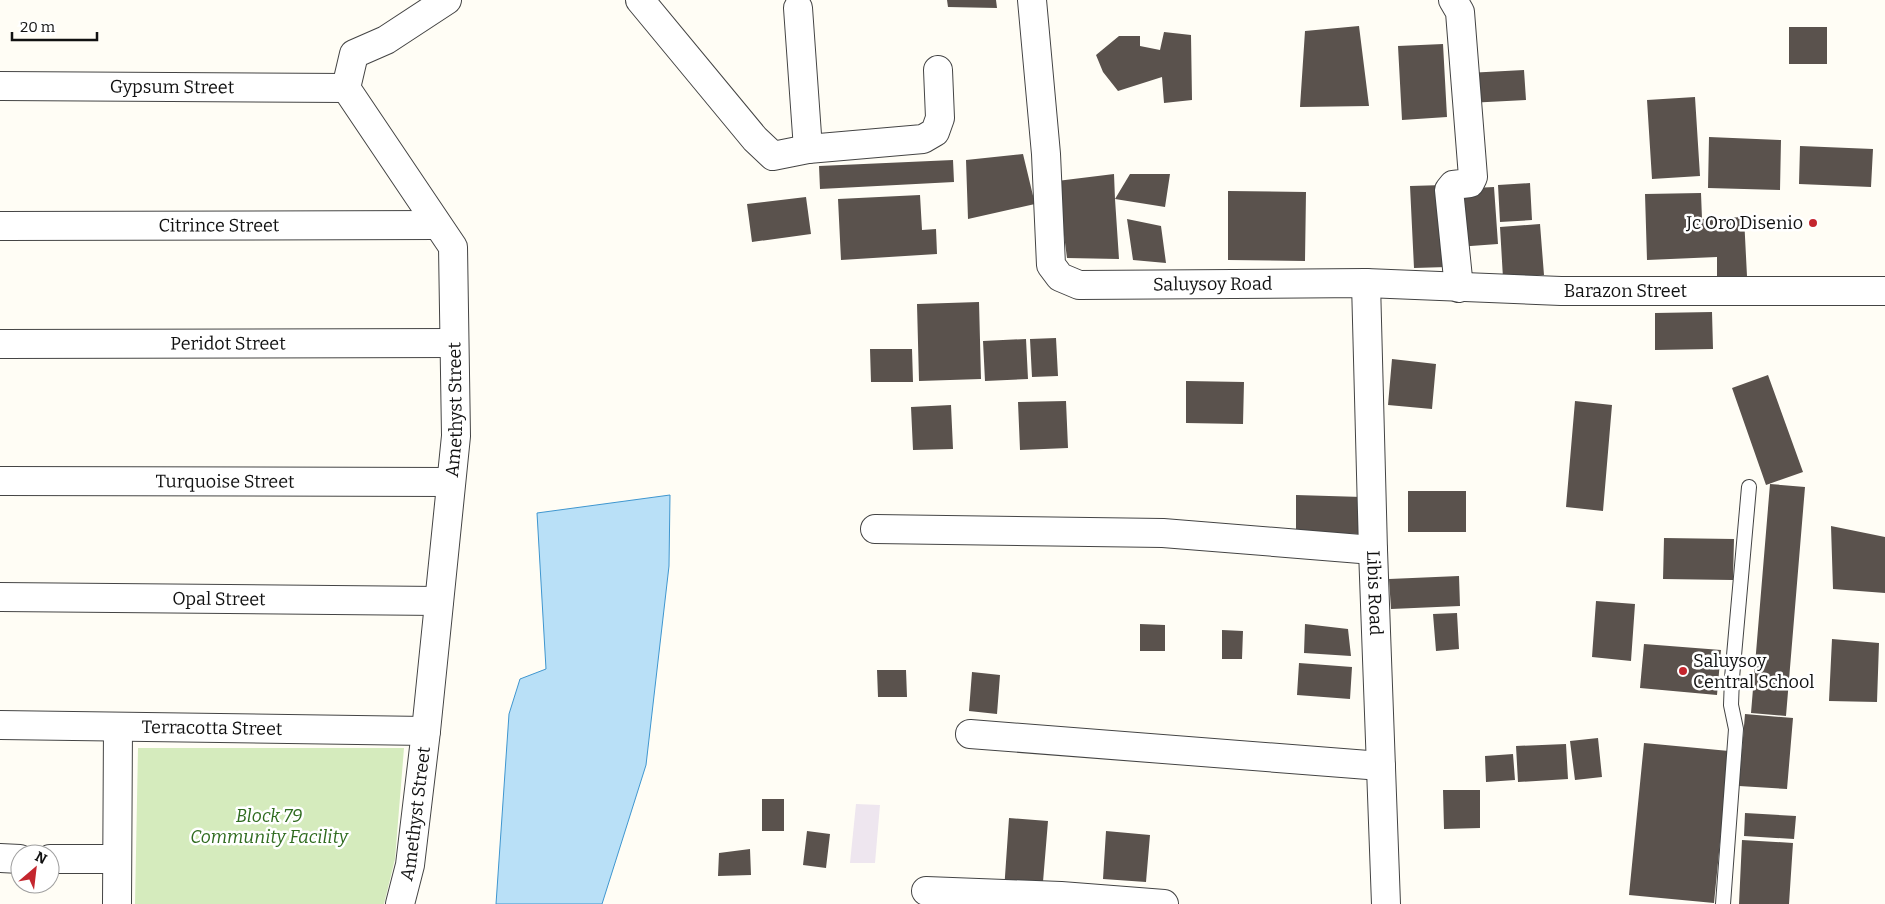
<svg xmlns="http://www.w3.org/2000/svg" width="1885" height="904" font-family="Bitter,serif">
<rect width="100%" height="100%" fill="#fffdf5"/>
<path fill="#eee6ef" d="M856,804L880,805L875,863H850Z"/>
<path fill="#d5ebbd" d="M138,748H404L395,859L384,904H135Z"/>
<path fill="#b9e0f7" stroke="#3f96cf" d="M670,495L669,566L646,765L602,904H496L509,714L520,679L546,669L537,513Z"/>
<path fill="#5a524d" d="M947,0H996L997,8L948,7Z
M1359,26L1369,106L1300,107L1305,31Z
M1789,27H1827V64H1789Z
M1164,32L1191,35L1192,100L1164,103L1162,77L1118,91L1103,72L1096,55L1119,36H1140V46L1160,50Z
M1443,44L1447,117L1402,120L1398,46Z
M1524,70L1526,100L1468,103L1467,73Z
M1695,97L1700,176L1652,179L1647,100Z
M1709,137L1781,140L1780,190L1708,188Z
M1800,146L1873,149L1871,187L1799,184Z
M1023,154L1035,204L968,219L966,160Z
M953,160L954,182L820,189L819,166Z
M1114,174L1115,199L1130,174H1170L1165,207L1115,199L1119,259L1067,258L1057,181Z
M1530,183L1532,220L1500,222L1498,185Z
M1444,185L1447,267L1414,268L1410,186Z
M1494,187L1498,244L1457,247L1453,189Z
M1228,191L1306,192L1305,261L1228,260Z
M1701,193L1702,219L1744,217L1747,276H1717V257L1647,260L1645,194Z
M920,195L922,230L936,229L937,254L841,260L838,199Z
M806,197L811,234L752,242L747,204Z
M1127,219L1161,226L1166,263L1133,260Z
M1540,224L1544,275L1503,278L1500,227Z
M979,302L981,379L919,381L917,304Z
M1712,312L1713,349L1655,350V313Z
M1056,338L1058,376L1032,377L1030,339Z
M1026,339L1028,379L985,381L983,341Z
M870,349H912L913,382H871Z
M1392,359L1436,364L1432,409L1388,405Z
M1768,375L1803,472L1766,485L1732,388Z
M1186,381L1244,382L1243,424L1186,423Z
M1066,401L1068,448L1020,450L1018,402Z
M1575,401L1612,405L1603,511L1566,507Z
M951,405L953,449L913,450L911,407Z
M1770,484L1805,487L1786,716L1751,713Z
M1408,491H1466V532H1408Z
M1296,495L1362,497L1361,534L1296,532Z
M1831,526L1885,537V593L1833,589Z
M1664,538L1734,539L1733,580L1663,579Z
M1459,576L1460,606L1391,609L1389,579Z
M1596,601L1635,604L1631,661L1592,657Z
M1457,613L1459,649L1436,651L1433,614Z
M1140,624L1165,625V651H1140Z
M1305,624L1348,629L1351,656L1304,653Z
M1222,630L1243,631L1242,659H1222Z
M1832,639L1879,643L1877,702L1829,701Z
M1644,644L1721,650L1717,695L1640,688Z
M1299,663L1352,667L1350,699L1297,695Z
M877,670H906L907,697H878Z
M972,672L1000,675L997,714L969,711Z
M1745,714L1793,718L1787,789L1739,786Z
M1598,738L1602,777L1575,780L1570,741Z
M1644,743L1729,751L1714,903L1629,895Z
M1566,744L1568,779L1518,782L1516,746Z
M1513,754L1515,780L1486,782L1485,756Z
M1443,790H1480V828L1444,829Z
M762,799H784V831H762Z
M1745,813L1796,816L1794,839L1744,836Z
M1009,818L1048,821L1042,894L1004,891Z
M807,831L830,834L826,868L803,865Z
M1106,831L1150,835L1146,882L1103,879Z
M1742,840L1793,843L1789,904H1739Z
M750,849L751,875L718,876L719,853Z"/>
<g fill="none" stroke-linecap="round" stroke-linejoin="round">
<g stroke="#444" stroke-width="16">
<path id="service" d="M1723,904L1736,729L1731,705L1732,678L1749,487"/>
</g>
<g stroke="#444" stroke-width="30">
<g id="minor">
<path d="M640,0L755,139L773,156L808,149L923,139L935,132L940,118L938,70"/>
<path id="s1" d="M1032,0L1046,154L1051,265L1060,277L1079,285L1366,283L1561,291H1885"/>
<path d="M1453,0L1460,12L1473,177L1470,183L1453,185L1449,190L1459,288"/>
<path d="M798,8L808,149"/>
<path id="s2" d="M0,86L346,88"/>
<path id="s3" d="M0,226L437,225"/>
<path id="s4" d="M1366,283L1373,550L1386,904"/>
<path id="s5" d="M0,344L454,343"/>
<path id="s6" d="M0,481L451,482"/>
<path d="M875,529L1163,533L1373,550"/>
<path id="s7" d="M0,597L439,601"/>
<path id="s8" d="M0,725L426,731"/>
<path d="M970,734L1381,766"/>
<path d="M0,858L20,859"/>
<path d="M50,859H117"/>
<path d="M926,891L1061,896L1164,904"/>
<path d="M117,904L118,727"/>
<path id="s9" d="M400,904L410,865L426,731L456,436L453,247L346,88L354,54L386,40L447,0"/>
</g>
</g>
<use href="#service" stroke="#fff" stroke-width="14"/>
<use href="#minor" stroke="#fff" stroke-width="28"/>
</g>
<g fill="#c4262e" stroke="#fff" stroke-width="2">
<circle cx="1813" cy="223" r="5"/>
<circle cx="1683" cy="671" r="5"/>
</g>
<g text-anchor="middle" stroke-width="5" stroke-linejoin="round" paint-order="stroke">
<g font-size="18" fill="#111" stroke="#fff">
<text dy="6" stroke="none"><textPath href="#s2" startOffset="172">Gypsum Street</textPath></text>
<text dy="6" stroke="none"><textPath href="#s3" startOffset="219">Citrince Street</textPath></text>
<text dy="6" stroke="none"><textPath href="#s1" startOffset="435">Saluysoy Road</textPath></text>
<text dy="6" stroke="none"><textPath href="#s1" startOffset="848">Barazon Street</textPath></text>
<text dy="6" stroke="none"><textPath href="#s5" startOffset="228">Peridot Street</textPath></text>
<text dy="6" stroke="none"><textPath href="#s9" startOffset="498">Amethyst Street</textPath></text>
<text dy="6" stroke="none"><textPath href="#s6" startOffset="225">Turquoise Street</textPath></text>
<text dy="6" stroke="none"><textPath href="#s4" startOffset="310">Libis Road</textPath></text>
<text dy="6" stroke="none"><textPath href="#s7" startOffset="219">Opal Street</textPath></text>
<text dy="6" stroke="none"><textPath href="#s8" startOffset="212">Terracotta Street</textPath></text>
<text dy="6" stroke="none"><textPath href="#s9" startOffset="92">Amethyst Street</textPath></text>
</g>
<g font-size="18" fill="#111" stroke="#fff" text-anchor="end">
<text x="1803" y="229">Jc Oro Disenio</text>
<text x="1693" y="667" text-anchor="start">Saluysoy<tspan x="1693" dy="21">Central School</tspan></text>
</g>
<g font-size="18" font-style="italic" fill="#2f6b1f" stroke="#fff">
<text x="269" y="822">Block 79<tspan x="269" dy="21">Community Facility</tspan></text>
</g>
</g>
<g transform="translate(35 869) rotate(28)"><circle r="24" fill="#ffffff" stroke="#a0a0a0"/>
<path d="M0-4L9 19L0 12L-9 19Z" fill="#c4262e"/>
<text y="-8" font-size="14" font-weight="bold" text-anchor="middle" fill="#111111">N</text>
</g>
<path d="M12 32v8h85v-8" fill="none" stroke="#111111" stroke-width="2.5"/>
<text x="20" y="32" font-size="15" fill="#111111" stroke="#ffffff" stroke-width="4" paint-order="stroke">20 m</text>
</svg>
